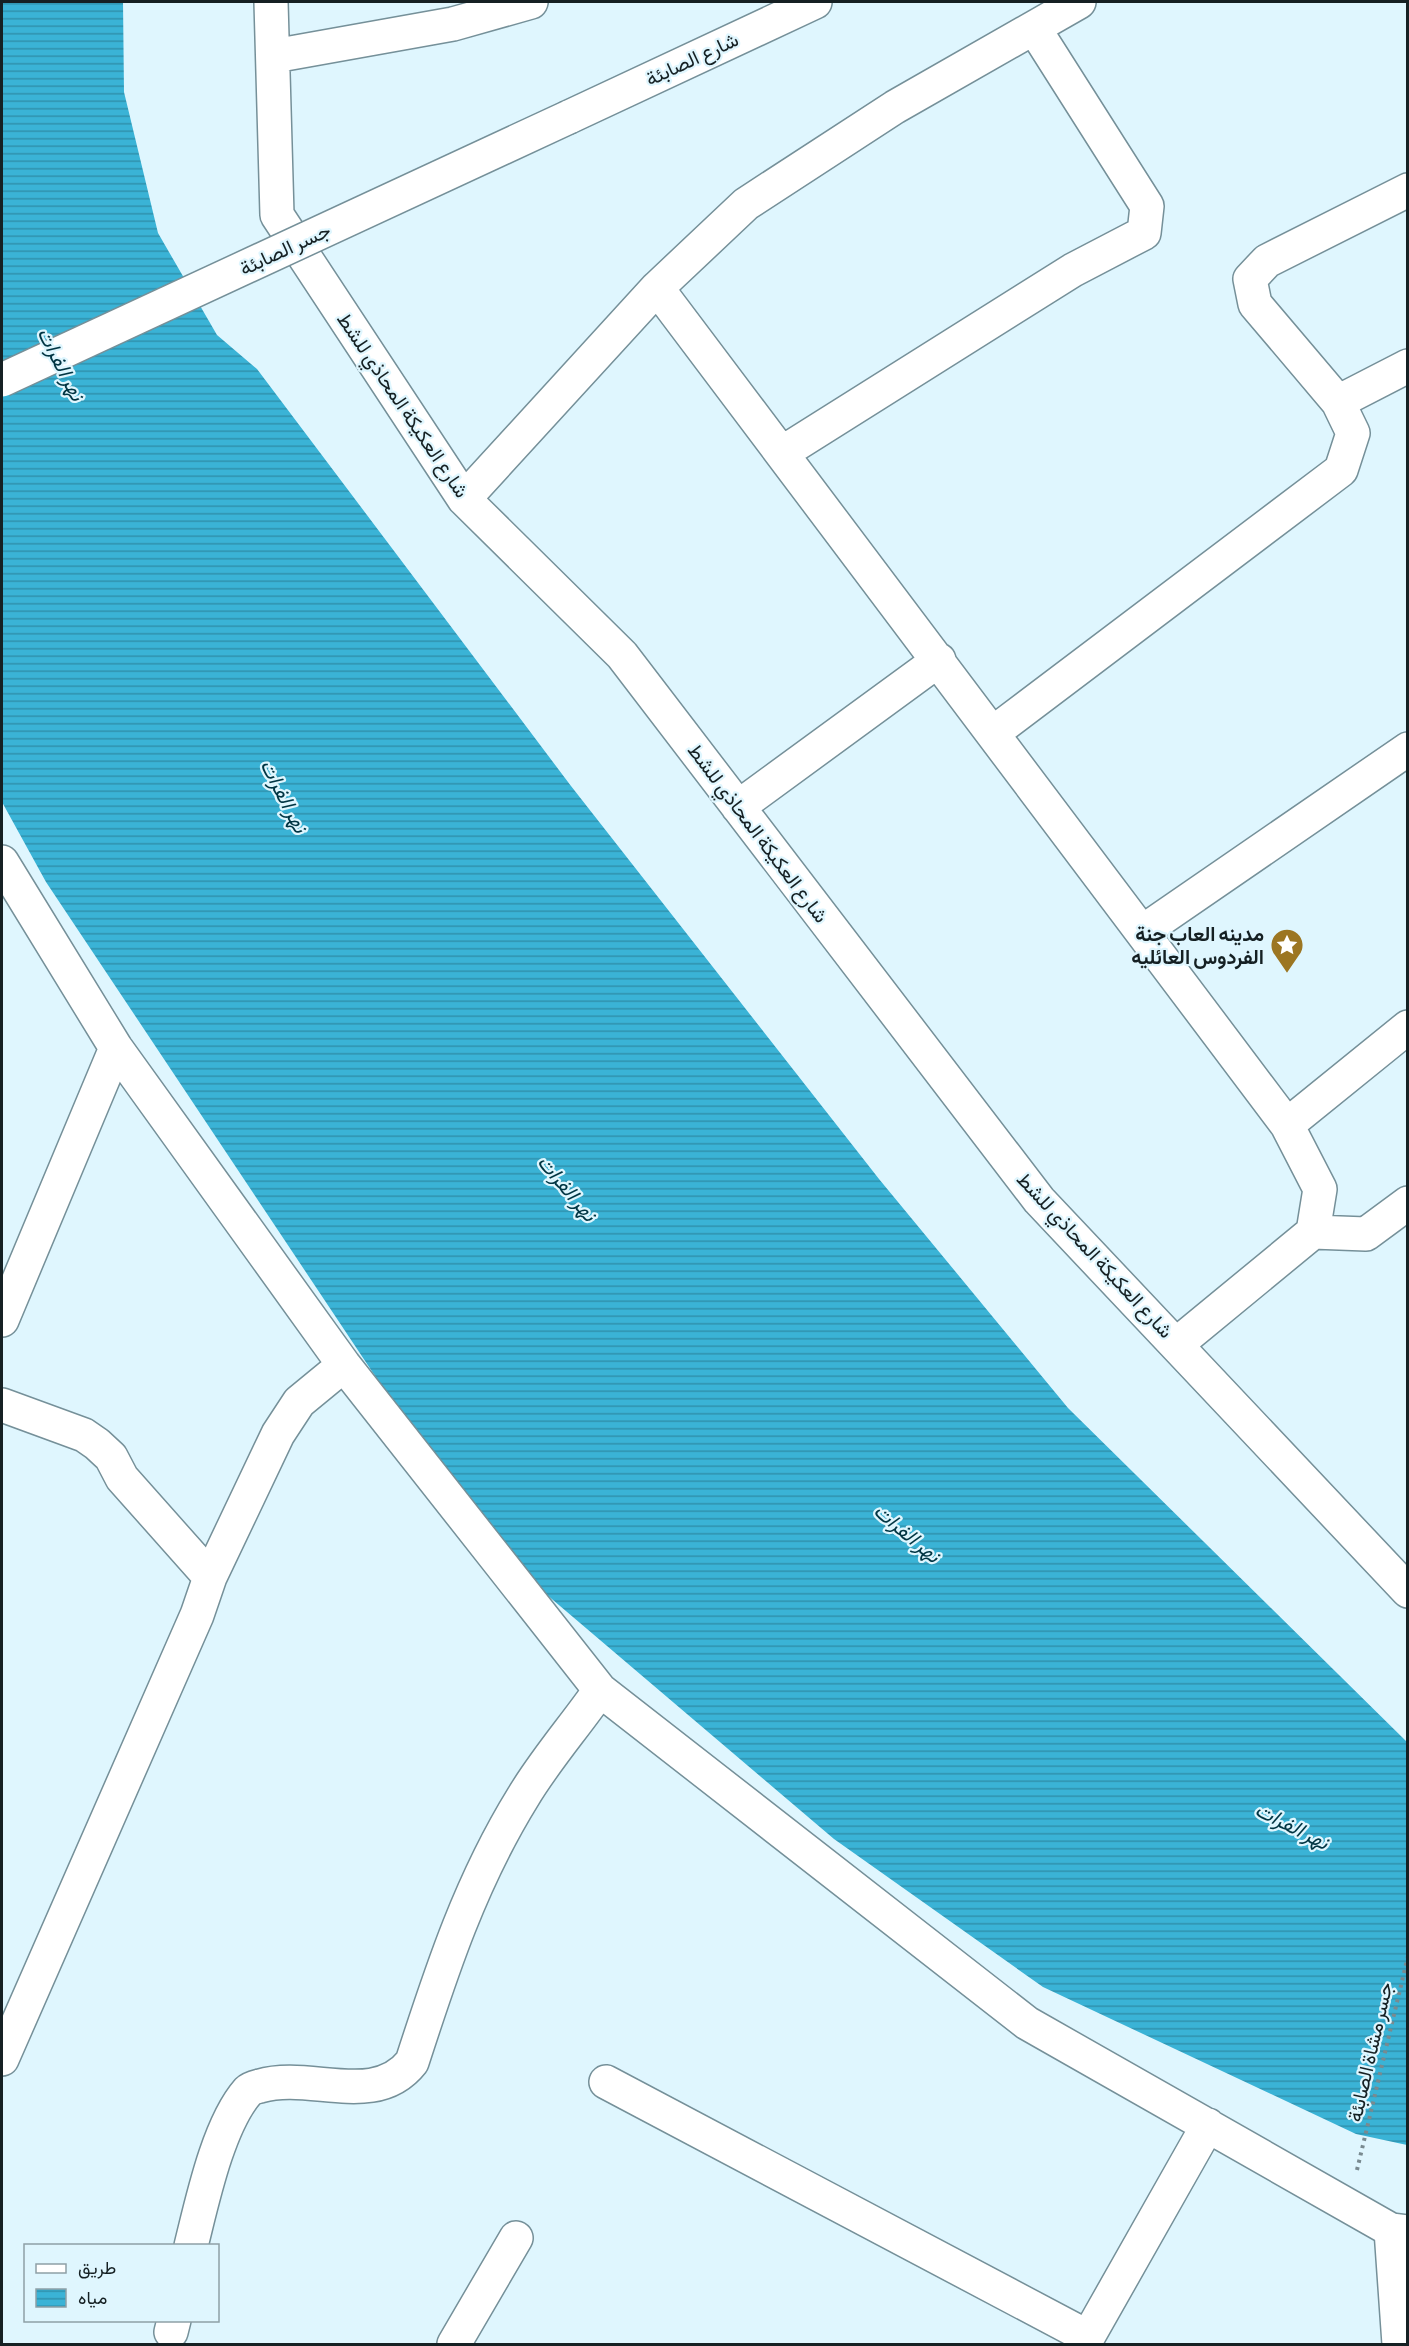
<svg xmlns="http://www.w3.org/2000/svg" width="1409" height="2346" font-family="'Sofia Sans Condensed',Vazirmatn,sans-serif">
<defs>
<pattern id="water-rules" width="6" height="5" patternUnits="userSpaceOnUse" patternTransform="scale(1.5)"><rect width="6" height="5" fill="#3ab3d6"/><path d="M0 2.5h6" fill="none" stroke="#3091ad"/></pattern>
</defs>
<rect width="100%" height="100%" fill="#dff6fe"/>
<path fill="url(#water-rules)" d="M2,2H123L124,92L158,233L217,335L257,369L571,786L879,1179L1068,1408L1407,1742V2145L1356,2134L1043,1987L834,1839L487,1544L46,882L2,802Z"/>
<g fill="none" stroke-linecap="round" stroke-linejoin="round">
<g stroke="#759099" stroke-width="36">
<path id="minor" d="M271,2L277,215L464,499L622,655L1039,1200L1408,1591
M274,56L453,24L531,2
M657,288L1287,1125L1320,1189L1313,1232L1177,1344
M1338,402L1408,366
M782,453L1073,270L1144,233L1147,206L1034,28
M464,499L657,288L746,204L895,107L1079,2
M993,733L1341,470L1353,433L1338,402L1255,304L1250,279L1267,261L1408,190
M738,807L939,660
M2,862L116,1048L344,1365L600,1690L1027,2023L1391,2230L1408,2232
M1142,932L1408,749
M1287,1125L1408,1027
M1313,1232L1366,1234L1408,1203
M2,1320L116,1048
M2,1405L84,1435L97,1444L111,1457L122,1478L210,1577L197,1615L2,2059
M210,1577L278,1434L299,1402L344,1365
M606,2082L1088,2337
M1391,2230L1399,2344
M191,2246C202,2202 218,2125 248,2091C251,2088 256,2087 260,2086C310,2071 375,2109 412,2062C442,1969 471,1881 523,1797C545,1760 575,1726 600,1690
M171,2332L174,2320
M454,2344L516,2238
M1084,2344L1208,2125"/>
</g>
<g stroke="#759099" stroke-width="36">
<path id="major" d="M569,117L815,2"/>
</g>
<path stroke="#798a90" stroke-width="4" stroke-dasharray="3 4.5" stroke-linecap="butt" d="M1357,2170L1408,1956"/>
<use href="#minor" stroke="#fff" stroke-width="33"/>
<use href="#major" stroke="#fff" stroke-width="33"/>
<g stroke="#759099" stroke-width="36" stroke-linecap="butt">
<path id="major-bridge" d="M2,380L569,117"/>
</g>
<use href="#major-bridge" stroke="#fff" stroke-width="33"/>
</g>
<defs>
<g id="sight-pin" transform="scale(1.725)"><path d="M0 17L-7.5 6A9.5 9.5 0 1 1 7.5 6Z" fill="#9c7622" stroke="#dff6fe"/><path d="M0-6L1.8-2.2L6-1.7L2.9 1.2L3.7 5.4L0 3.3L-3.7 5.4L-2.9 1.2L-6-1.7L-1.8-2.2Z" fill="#fff"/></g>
</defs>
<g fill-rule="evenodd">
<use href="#sight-pin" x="1287" y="945"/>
</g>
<g text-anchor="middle" stroke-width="4.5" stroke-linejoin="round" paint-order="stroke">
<g font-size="20" fill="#152023" stroke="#dff6fe">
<text transform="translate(692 59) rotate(-25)" y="7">شارع الصابئة</text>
<text transform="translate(285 249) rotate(-25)" y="7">جسر الصابئة</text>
<text transform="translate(403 405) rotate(56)" y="7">شارع العكيكة المحاذي للشط</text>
<text transform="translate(758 833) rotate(53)" y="7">شارع العكيكة المحاذي للشط</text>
<text transform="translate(1095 1255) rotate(47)" y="7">شارع العكيكة المحاذي للشط</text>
<text transform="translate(1370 2052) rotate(-77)" y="7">جسر مشاة الصابئة</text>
</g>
<g font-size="20" font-weight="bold" fill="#152023" stroke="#dff6fe" text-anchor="end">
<text x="1264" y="941">مدينه العاب جنة<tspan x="1264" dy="23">الفردوس العائليه</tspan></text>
</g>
<g font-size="21" font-style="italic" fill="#003543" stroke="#dff6fe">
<text transform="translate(61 364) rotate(63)" y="7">نهر الفرات</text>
<text transform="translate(284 796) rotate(63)" y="7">نهر الفرات</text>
<text transform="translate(567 1188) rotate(50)" y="7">نهر الفرات</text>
<text transform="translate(907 1533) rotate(40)" y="7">نهر الفرات</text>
<text transform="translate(1292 1826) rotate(27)" y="7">نهر الفرات</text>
</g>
</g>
<rect width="1409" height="2346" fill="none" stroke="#152023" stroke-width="6"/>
<rect x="24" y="2244" width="195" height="78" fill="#dff6fe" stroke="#8ea0a6" stroke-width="1.5"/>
<rect x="36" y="2264" width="30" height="9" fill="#ffffff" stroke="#8ea0a6" stroke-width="1.5"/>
<text x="78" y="2274" font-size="18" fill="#152023">طريق</text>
<rect x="36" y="2289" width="30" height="18" fill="url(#water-rules)" stroke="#8ea0a6" stroke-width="1.5"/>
<text x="78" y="2304" font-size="18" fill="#152023">مياه</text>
</svg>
